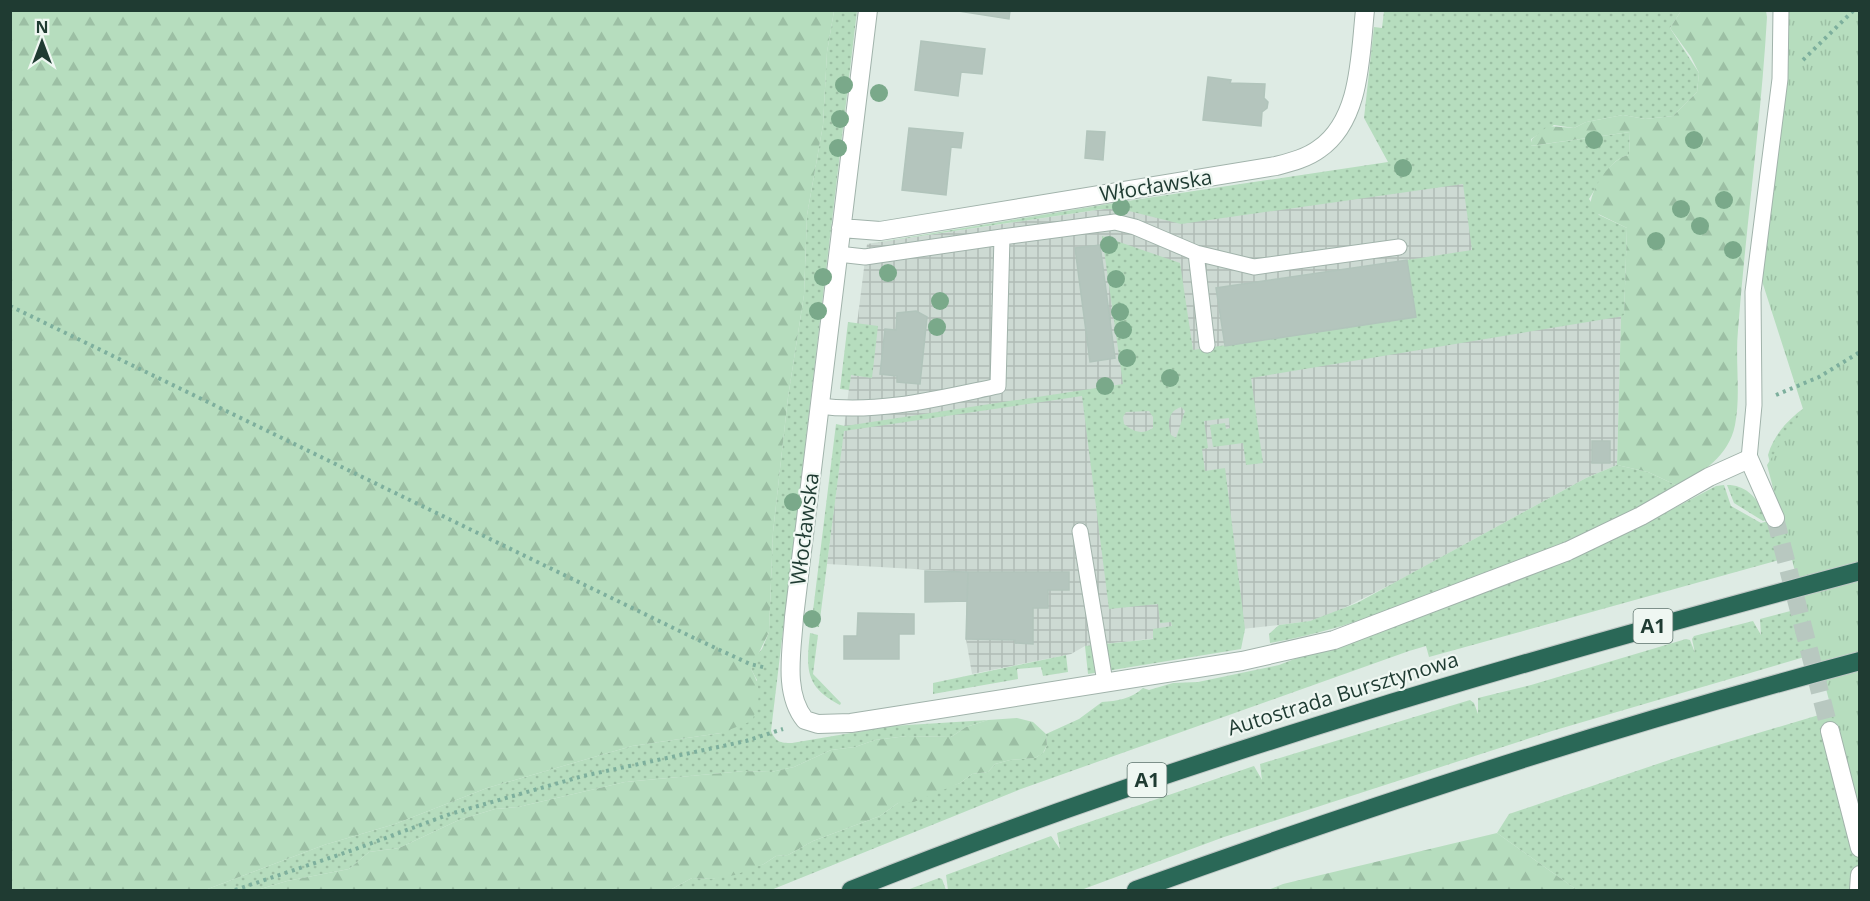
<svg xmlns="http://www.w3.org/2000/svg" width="1870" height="901" font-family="'Open Sans',sans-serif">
<defs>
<pattern id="industrial-grid" width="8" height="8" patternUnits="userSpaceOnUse" patternTransform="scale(1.5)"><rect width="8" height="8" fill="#cddad3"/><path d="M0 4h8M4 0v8" fill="none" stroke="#b0bcb6"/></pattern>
<pattern id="grass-dots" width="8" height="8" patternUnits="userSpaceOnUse" patternTransform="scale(1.5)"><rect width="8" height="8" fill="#b6ddbe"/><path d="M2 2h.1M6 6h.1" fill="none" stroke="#9cbfa4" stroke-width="1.8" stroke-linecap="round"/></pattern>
<pattern id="forest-firs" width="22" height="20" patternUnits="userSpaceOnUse" patternTransform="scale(1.5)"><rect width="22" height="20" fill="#b6ddbe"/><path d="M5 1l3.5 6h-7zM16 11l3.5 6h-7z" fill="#9cbfa4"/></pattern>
<pattern id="park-tufts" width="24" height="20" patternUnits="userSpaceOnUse" patternTransform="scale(1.5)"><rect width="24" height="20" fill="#b6ddbe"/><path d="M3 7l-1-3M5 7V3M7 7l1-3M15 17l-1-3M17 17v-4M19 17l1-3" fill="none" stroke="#9cbfa4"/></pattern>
</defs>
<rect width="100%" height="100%" fill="#deebe4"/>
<path fill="url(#industrial-grid)" d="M1530,146L1624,316L1621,317L1617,465L1586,478L1396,582L1334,613L1310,621L1279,625L1085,646L1071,654L972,674L966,639L967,572L827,564L867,244Z"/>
<path fill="url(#grass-dots)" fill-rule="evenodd" d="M834,11H857L771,731C776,742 780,743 792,743L892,726L988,720L966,727L951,737L907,736L875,740L855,747L831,750L794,767L771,772L744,771L625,782L518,807L495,809L459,820L399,848L369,852L349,869L287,881L257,890H205L324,845L395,824L487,788L632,746L721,733L757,680L751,669L755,657L762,649L769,632L773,532L788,397L804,295L807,215L823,125L827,52Z
M1384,11H1681L1670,28L1699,73L1697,92L1673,116L1645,119L1623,115L1586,122L1574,128L1554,125L1531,139V146L1630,132L1629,155C1610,158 1599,184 1589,199L1599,215L1627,228L1624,316L1251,378L1263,463L1246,465L1243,443L1213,447L1210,425L1225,423L1226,429L1230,428L1229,418L1204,421L1208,448L1202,449L1205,471L1225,468L1245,629L1241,649L1088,674L1085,646L1153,639V629L1172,626L1171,622L1160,623L1158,604L1109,609L1082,396L844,431L819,627H811L836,424L845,426L1123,384L1102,236L1180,263L1193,350L1415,317L1407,260L1472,250L1463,184L1181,224L1121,209H1103L867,244L1114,203L1388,162L1364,118L1374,27L1382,28ZM1181,407L1185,411L1176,438L1171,435C1167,424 1168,411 1181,407ZM1149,411L1153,417V428C1142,435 1134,432 1124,424L1123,417L1126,412Z
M848,322L878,326L872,378L851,375L849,390L840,389Z
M1812,402L1859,538L1429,657L1426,646L1409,651L1021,789L771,890H670L692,878L712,879L764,864L776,856L788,855L813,841L880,816L898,803L960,783L972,774L988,772L995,764L1010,760L1035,758L1044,752L1047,745L1046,734L1079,719L1102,702C1117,701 1131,699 1143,688L1149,690L1173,683L1198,682L1279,665L1648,522L1716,486L1724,485L1731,506L1761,523L1784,517L1768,455C1775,431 1792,416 1812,402Z
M1617,465L1648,472L1678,486C1608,528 1533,556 1457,585C1395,608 1336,632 1270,643L1269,634L1279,625L1310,621L1357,603L1586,478Z
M1727,485C1749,485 1759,501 1767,520L1763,521L1734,503Z
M1859,593V641L1552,731L1224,837L1081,890H948L946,875L1051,836L1060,849L1057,833L1254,766L1262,780L1260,764L1470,700L1474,703L1478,714V698L1531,685L1686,639L1690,640L1695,653L1692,639L1694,636L1753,621L1761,635L1760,619Z
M810,633L818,635L813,674L841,703L840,705C805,687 806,669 810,633Z
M1066,655L1068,672L1043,676L1041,667L1017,669L1018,679L933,694V683Z
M1859,703V890H1577L1497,833L1509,814L1678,757Z
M939,878L942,879L946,890H907Z"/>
<path fill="url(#forest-firs)" d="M10,11H834L827,52L823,125L807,215L804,295L788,397L773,532L769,632L751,669C762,688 760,702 752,721L721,733L632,746L487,788L395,824L324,845L205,890H11Z
M1681,11H1766L1767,17C1761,122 1746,225 1738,330C1735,361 1741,395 1735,425C1729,456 1702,473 1678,486L1648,472L1617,465L1621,316L1624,315L1627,228L1590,210C1589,191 1610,158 1629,155L1630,132L1530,146L1532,139L1548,126L1574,128L1586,122L1623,115L1645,119L1673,116L1697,92L1699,73L1691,57L1670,28Z
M1017,718L1033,722L1046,734L1047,745L1043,753L1035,758L1010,760L995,764L988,772L972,774L960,783L914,802L898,803L880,816L813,841L788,855L776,856L764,864L735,875L712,879L692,878L670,890H257L287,881L349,869L369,852L399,848L459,820L495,809L518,807L625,782L744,771L771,772L794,767L831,750L855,747L875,740L907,736L951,737L966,727L988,720Z
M1497,833L1577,890H1268L1283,884Z"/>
<path fill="url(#park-tufts)" d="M1780,11H1859V814L1767,465L1803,409L1761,278Z"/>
<path fill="#b4c5bd" stroke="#b1c4bb" stroke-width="1.5" d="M952,10H1010L1009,19Z
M921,41L985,49L982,74L961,72L958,96L915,90Z
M1208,77L1231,80L1230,83L1265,84L1264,98L1268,102L1267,108L1262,112L1261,126L1203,120Z
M909,128L963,133L961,148L951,147L946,195L902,190Z
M1087,131L1105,132L1103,160L1085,158Z
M1100,245L1115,358L1090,362L1075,248Z
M1407,260L1416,317L1225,346L1216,288Z
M916,311L927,317L920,384L897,382V376L880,374L885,329L896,330L897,313Z
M1592,441H1610V463H1592Z
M925,571L968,572L967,601L925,602Z
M968,572H1069V590H1048V608H1033V644L1015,643V640L966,639Z
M858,613L914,614V634H899V659H844V636H857Z"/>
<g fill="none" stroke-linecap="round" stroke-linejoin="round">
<path stroke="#b8c8c0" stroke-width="18" stroke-dasharray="18 9" stroke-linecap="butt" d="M1775,518L1830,731"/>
<g stroke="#a1b3ab" stroke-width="17">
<path id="lane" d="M1002,237L1115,222L1135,227L1196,253L1207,345
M1196,253L1254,267L1399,247
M819,406C879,414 940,398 998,386L1002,237L865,257L838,254
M1749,459L1754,405L1753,292L1780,79L1781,10
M1080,531L1105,682"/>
</g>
<g stroke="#a1b3ab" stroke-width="20">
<path id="street" d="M868,10L794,617C792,650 783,693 805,720L818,724L851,723L1242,661L1334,640L1568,551L1641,516L1709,477L1749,459L1775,518
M841,228L880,231L1276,166C1291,162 1307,158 1319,149C1361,120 1360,56 1365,10
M1830,731L1860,848
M1859,890L1860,875"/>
</g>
<g stroke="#c0c8c6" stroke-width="20">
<path id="highway" d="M851,890C1179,759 1518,662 1860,571
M1136,890C1374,804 1615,726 1860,661"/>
</g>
<path stroke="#7daf9d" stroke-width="4" stroke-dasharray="3 4.5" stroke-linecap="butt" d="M1803,60L1854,10
M10,306L694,638L750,664L767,668
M1776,395L1819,377L1860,352
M235,890L353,850L450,814L583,776L746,741L783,729"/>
<use href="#lane" stroke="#fff" stroke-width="15"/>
<use href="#street" stroke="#fff" stroke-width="18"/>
<use href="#highway" stroke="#2a6857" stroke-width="18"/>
</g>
<g fill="#7aa98a">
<circle cx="844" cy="85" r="9"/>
<circle cx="879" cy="93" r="9"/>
<circle cx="840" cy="119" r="9"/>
<circle cx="1594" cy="140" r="9"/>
<circle cx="1694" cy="140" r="9"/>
<circle cx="838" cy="148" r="9"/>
<circle cx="1403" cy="168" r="9"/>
<circle cx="1724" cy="200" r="9"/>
<circle cx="1121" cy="207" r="9"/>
<circle cx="1681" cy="209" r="9"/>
<circle cx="1700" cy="226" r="9"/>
<circle cx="1656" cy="241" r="9"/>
<circle cx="1109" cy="245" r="9"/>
<circle cx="1733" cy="250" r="9"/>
<circle cx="888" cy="273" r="9"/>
<circle cx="823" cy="277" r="9"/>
<circle cx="1116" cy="279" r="9"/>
<circle cx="940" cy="301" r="9"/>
<circle cx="818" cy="311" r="9"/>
<circle cx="1120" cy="312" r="9"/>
<circle cx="937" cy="327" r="9"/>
<circle cx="1123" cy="330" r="9"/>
<circle cx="1127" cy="358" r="9"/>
<circle cx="1170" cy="378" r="9"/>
<circle cx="1105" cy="386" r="9"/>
<circle cx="793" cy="502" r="9"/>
<circle cx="812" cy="619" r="9"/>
</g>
<g text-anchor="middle" stroke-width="4.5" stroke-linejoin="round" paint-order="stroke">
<g fill="#eff7f2" stroke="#5d736c" stroke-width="1.5">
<rect x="1633.5" y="609" width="39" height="34" rx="4.5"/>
<rect x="1127.5" y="763" width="39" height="34" rx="4.5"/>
</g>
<g font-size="20" font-weight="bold" fill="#1f3b32">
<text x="1653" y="633">A1</text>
<text x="1147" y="787">A1</text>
</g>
<g font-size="21" fill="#1f3b32" stroke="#eff7f2">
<text transform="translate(1156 186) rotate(-9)" y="7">Włocławska</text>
<text transform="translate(805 529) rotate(-83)" y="7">Włocławska</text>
<text transform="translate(1343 694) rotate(-17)" y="7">Autostrada Bursztynowa</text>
</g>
</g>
<rect width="1870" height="901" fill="none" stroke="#1f3b32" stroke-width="24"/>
<g transform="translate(42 42)" stroke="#eff7f2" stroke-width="4.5" paint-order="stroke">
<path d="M0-4.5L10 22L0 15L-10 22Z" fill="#1f3b32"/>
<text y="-9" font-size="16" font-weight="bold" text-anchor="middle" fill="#1f3b32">N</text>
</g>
</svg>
